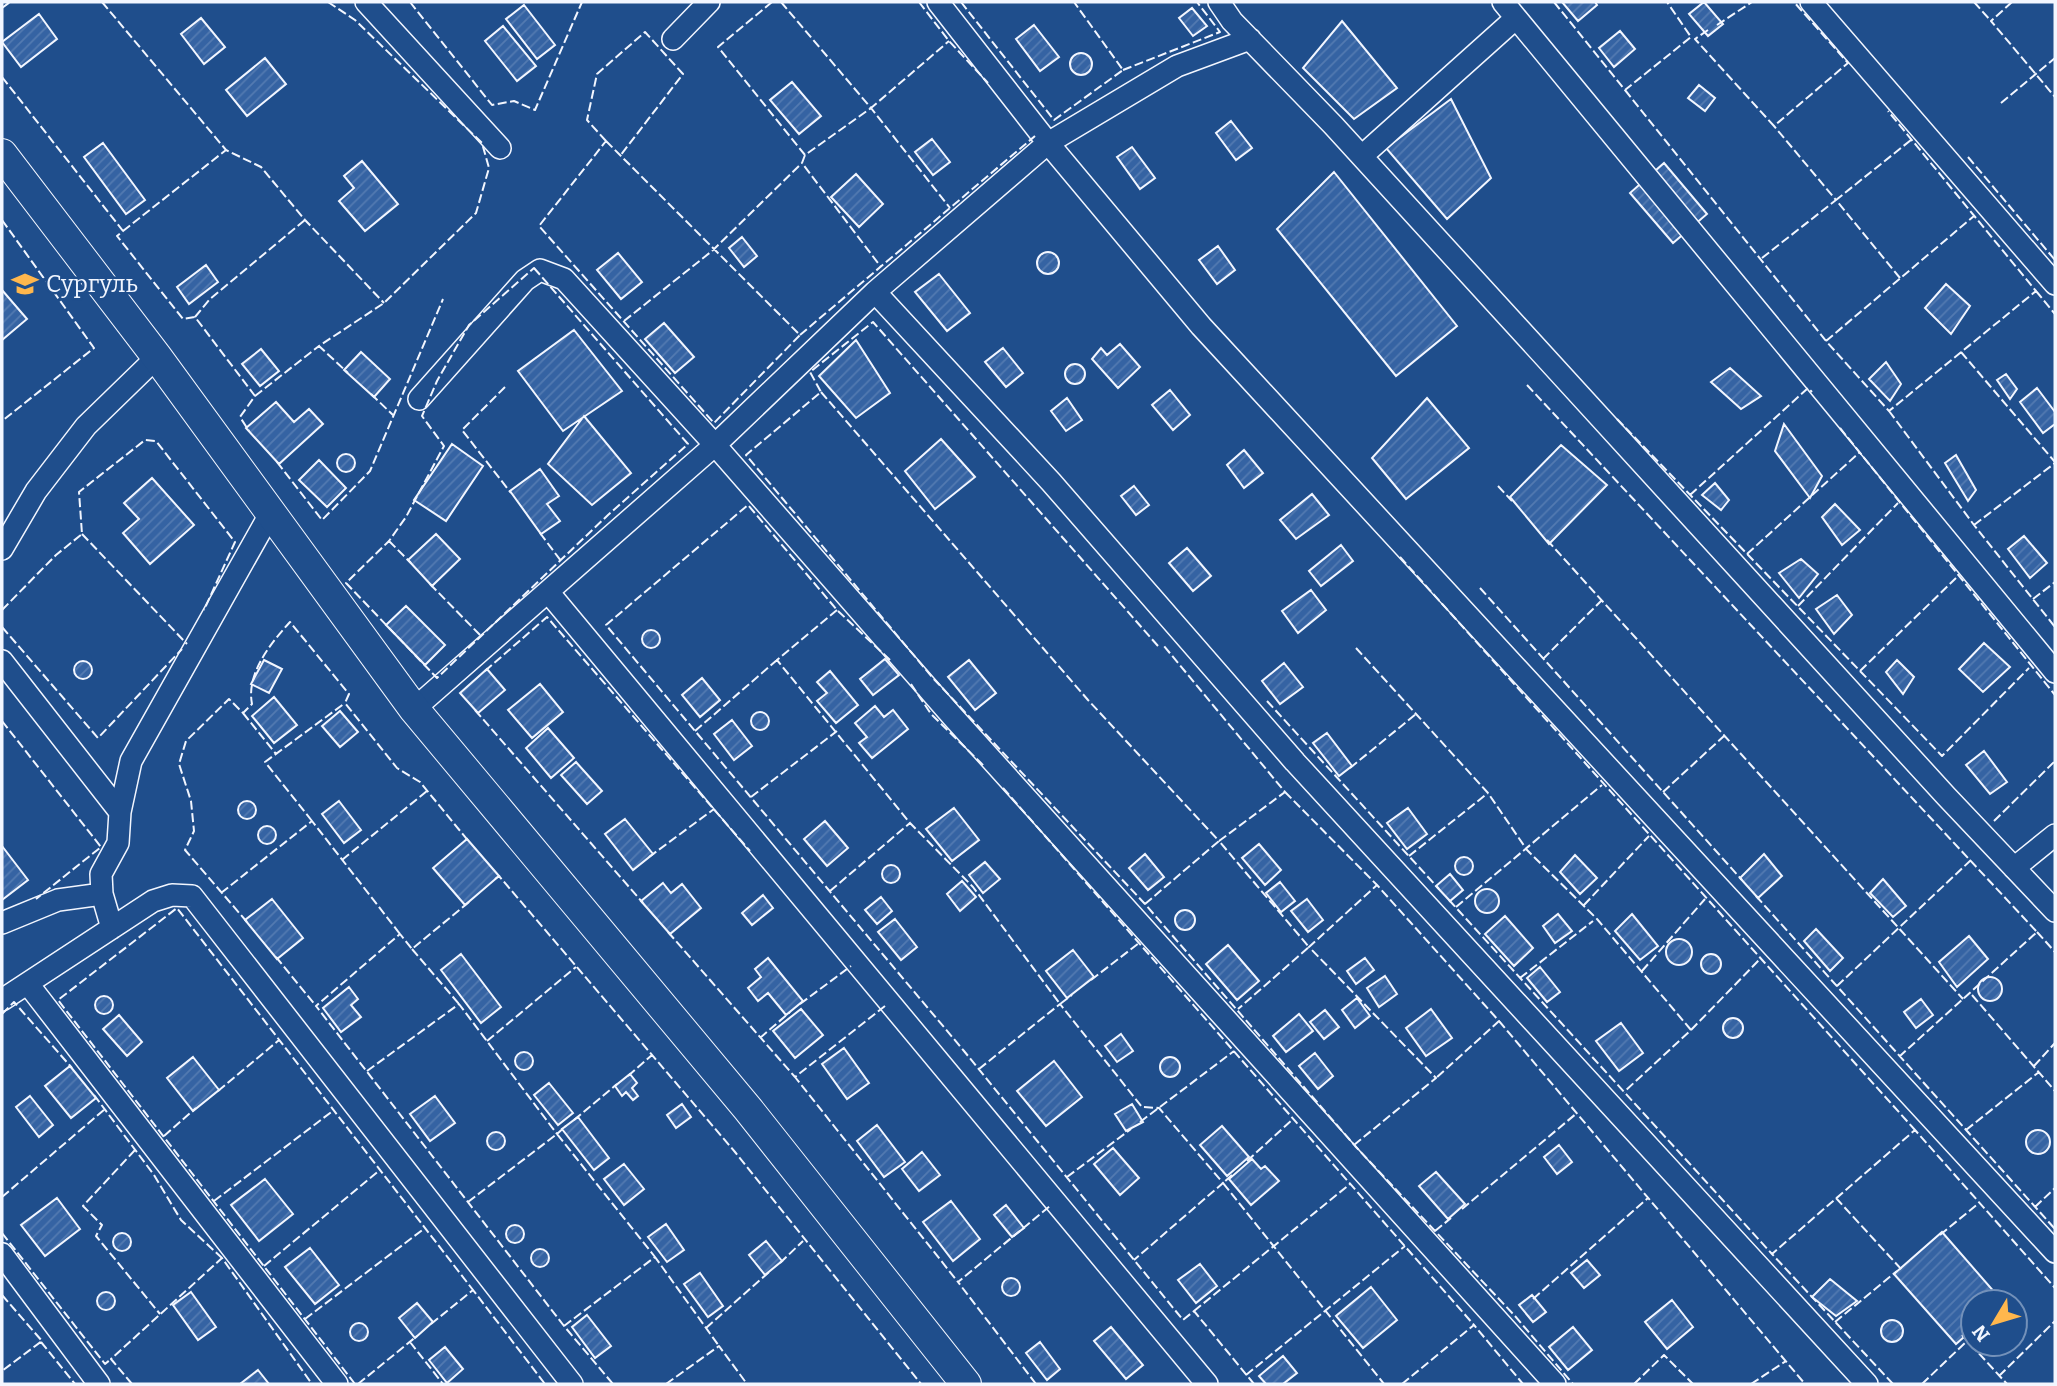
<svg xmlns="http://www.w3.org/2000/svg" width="2057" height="1386" font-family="Bitter,serif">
<defs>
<pattern id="building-hatch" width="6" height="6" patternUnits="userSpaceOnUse" patternTransform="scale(1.75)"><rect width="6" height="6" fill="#3563a3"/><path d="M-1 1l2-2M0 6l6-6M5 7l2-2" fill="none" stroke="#537ab1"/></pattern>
</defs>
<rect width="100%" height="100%" fill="#1f4e8c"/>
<path fill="url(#building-hatch)" stroke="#f2f6ff" stroke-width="2" d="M1562,2H1595L1597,5L1578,21Z
M1704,2L1723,24L1708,36L1689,14Z
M524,5L555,45L537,59L506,19Z
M1192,8L1207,26L1193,36L1179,18Z
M39,14L57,39L21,67L2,42Z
M201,18L225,47L204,64L181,34Z
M1342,21L1397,88L1354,119L1303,68Z
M1034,25L1059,57L1040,71L1016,39Z
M503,26L536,66L517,81L485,41Z
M1620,31L1635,49L1614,67L1599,48Z
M1070 64a11 11 0 1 1 22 0a11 11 0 1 1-22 0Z
M265,58L286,84L247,116L226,90Z
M792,82L821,116L799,134L770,100Z
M1699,85L1715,98L1705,111L1688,98Z
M1451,99L1491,178L1447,219L1386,148Z
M1231,121L1252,148L1236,160L1216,133Z
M932,139L950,162L933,175L915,152Z
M103,143L145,200L126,214L84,157Z
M1132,147L1155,178L1140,189L1117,157Z
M362,161L398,204L365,231L339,201L354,188L344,176Z
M1664,163L1707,214L1673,243L1630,193Z
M1334,172L1457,326L1396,376L1277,229Z
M856,174L883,204L859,227L831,197Z
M742,237L757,256L744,267L729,248Z
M1218,246L1235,270L1217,284L1199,260Z
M1037 263a11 11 0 1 1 22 0a11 11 0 1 1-22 0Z
M618,253L642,282L621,299L597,270Z
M206,265L218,282L189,304L177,287Z
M939,274L970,313L947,331L915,292Z
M1946,284L1970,306L1951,334L1925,308Z
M2,290L27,319L2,340Z
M664,323L694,357L675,373L645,339Z
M574,330L622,391L563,431L518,371Z
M856,340L890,393L856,418L819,376Z
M1120,344L1140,367L1118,388L1092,359L1101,348L1107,355Z
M1003,348L1023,373L1006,387L985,362Z
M261,349L279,371L260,386L242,364Z
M361,352L390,379L374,397L344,370Z
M1886,362L1901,384L1890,401L1869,379Z
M1065 374a10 10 0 1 1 20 0a10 10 0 1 1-20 0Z
M1730,368L1761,396L1741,409L1711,382Z
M2006,374L2017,389L2010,399L1997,380Z
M2037,388L2055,412V424L2043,433L2020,402Z
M1170,390L1190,415L1173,430L1152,405Z
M1067,398L1082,420L1066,431L1051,411Z
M1427,398L1469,448L1406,499L1372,458Z
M276,402L294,422L309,409L323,424L279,464L246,428Z
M584,416L631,473L592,505L548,464Z
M1784,424L1822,476L1810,498L1775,451Z
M941,439L975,477L935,509L905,471Z
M452,444L483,466L446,521L414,500Z
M1561,445L1607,485L1549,544L1510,497Z
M1244,450L1263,473L1244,488L1227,465Z
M337 463a9 9 0 1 1 18 0a9 9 0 1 1-18 0Z
M1956,455L1976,490L1968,501L1945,463Z
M319,460L346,488L327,507L299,480Z
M540,469L559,496L547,504L560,521L541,534L510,491Z
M152,478L194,525L150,564L123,533L139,519L124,503Z
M1715,483L1729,500L1721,510L1702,495Z
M1134,486L1149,505L1136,515L1121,496Z
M1312,494L1329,515L1296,539L1280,520Z
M1835,504L1860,530L1842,545L1822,517Z
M436,534L460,559L432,586L408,560Z
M2024,536L2047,563L2030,578L2008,549Z
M1341,545L1353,561L1321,586L1309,571Z
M1187,548L1211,576L1193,591L1169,563Z
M1801,559L1818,574L1799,598L1779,573Z
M1311,590L1326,610L1298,633L1282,611Z
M1837,595L1852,615L1834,634L1816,609Z
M406,606L445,645L425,665L386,625Z
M642 639a9 9 0 1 1 18 0a9 9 0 1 1-18 0Z
M1984,643L2010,667L1983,692L1959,669Z
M885,659L899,675L873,695L860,679Z
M264,660L282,669L269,693L251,684Z
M969,660L996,693L975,710L948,677Z
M1897,660L1914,677L1903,694L1886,672Z
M74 670a9 9 0 1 1 18 0a9 9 0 1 1-18 0Z
M1284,663L1303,687L1280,704L1262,681Z
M487,669L505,690L478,713L460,693Z
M830,671L858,705L836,723L817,701L827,693L817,682Z
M702,678L720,700L700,717L682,695Z
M540,684L563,712L532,738L508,710Z
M274,697L297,725L274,743L252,716Z
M875,706L884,717L893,710L908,729L872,758L859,743L867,737L855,723Z
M340,711L358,732L340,747L322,726Z
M751 721a9 9 0 1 1 18 0a9 9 0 1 1-18 0Z
M732,720L752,746L734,760L714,734Z
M548,728L574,758L551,778L526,748Z
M1327,733L1352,766L1339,776L1313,743Z
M1984,751L2007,782L1990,794L1966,765Z
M576,762L602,791L587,804L561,775Z
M238 810a9 9 0 1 1 18 0a9 9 0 1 1-18 0Z
M339,801L361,830L344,843L322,814Z
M954,808L979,840L952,861L926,829Z
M1408,808L1427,834L1407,849L1387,823Z
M625,819L653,854L633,870L605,834Z
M825,821L848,848L827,866L804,839Z
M258 835a9 9 0 1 1 18 0a9 9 0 1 1-18 0Z
M467,839L499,876L465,905L433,868Z
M1259,844L1281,870L1265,885L1242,858Z
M2,846L28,880L2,900Z
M1145,854L1164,877L1148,890L1129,868Z
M1764,854L1782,876L1758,898L1740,878Z
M1575,855L1597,878L1580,894L1560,872Z
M1455 866a9 9 0 1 1 18 0a9 9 0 1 1-18 0Z
M985,862L1000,879L983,893L969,875Z
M882 874a9 9 0 1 1 18 0a9 9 0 1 1-18 0Z
M1450,874L1463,890L1450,901L1436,886Z
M1883,879L1906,906L1893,917L1870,893Z
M962,881L976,897L960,911L947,894Z
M1280,882L1295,901L1281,912L1266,893Z
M663,883L671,893L682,884L701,908L670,934L641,901Z
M1475 901a12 12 0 1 1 24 0a12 12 0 1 1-24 0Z
M763,895L773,908L752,925L742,913Z
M881,897L892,911L877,924L865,910Z
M272,899L303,938L277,959L245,920Z
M1307,899L1323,920L1308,932L1291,911Z
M1175 920a10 10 0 1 1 20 0a10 10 0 1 1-20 0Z
M1558,914L1572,931L1555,943L1543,926Z
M1632,914L1658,946L1640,960L1615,931Z
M1505,916L1533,948L1514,966L1485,934Z
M895,919L917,947L901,960L878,932Z
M1816,929L1843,958L1830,971L1804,941Z
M1969,936L1988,959L1957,987L1939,962Z
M1666 952a13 13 0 1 1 26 0a13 13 0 1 1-26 0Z
M1228,945L1259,981L1237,1000L1206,964Z
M1073,950L1094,977L1067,998L1046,971Z
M461,954L501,1007L481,1023L441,970Z
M1701 964a10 10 0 1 1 20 0a10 10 0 1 1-20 0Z
M768,958L803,1001L786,1015L768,993L758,1001L748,988L761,977L755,969Z
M1365,958L1374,970L1356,984L1347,971Z
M1540,967L1560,992L1547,1002L1527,978Z
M1385,976L1397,994L1379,1007L1367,988Z
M1978 989a12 12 0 1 1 24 0a12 12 0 1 1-24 0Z
M349,987L358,999L351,1005L361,1017L341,1032L323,1008Z
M95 1005a9 9 0 1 1 18 0a9 9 0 1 1-18 0Z
M1357,998L1370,1016L1355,1028L1342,1010Z
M1921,999L1933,1015L1916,1028L1904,1012Z
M801,1009L823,1035L795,1058L773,1031Z
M1431,1009L1452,1038L1426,1056L1406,1028Z
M1325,1010L1339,1027L1324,1039L1310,1022Z
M1299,1014L1313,1031L1286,1052L1273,1036Z
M119,1015L142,1042L127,1056L103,1029Z
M1723 1028a10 10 0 1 1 20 0a10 10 0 1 1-20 0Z
M1621,1023L1643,1053L1619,1071L1596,1041Z
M1121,1034L1133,1051L1117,1062L1105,1046Z
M844,1048L869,1083L847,1099L822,1064Z
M515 1061a9 9 0 1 1 18 0a9 9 0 1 1-18 0Z
M1315,1053L1333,1076L1318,1089L1299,1066Z
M193,1057L219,1090L193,1111L167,1078Z
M1160 1067a10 10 0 1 1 20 0a10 10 0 1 1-20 0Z
M1054,1061L1082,1097L1046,1126L1017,1091Z
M70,1066L96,1098L71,1118L45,1086Z
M630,1074L637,1083L632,1088L638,1096L633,1100L626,1092L622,1096L615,1086Z
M549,1083L573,1113L558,1125L534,1095Z
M30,1096L53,1125L39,1137L16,1107Z
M435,1096L455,1123L430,1141L410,1114Z
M682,1104L691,1117L676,1128L667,1115Z
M1132,1104L1143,1122L1126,1131L1115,1114Z
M578,1117L609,1158L594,1170L562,1129Z
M877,1125L905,1162L884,1177L857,1141Z
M1222,1126L1249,1157L1227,1176L1200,1145Z
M2026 1142a12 12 0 1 1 24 0a12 12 0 1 1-24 0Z
M487 1141a9 9 0 1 1 18 0a9 9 0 1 1-18 0Z
M1559,1145L1572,1162L1557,1174L1544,1157Z
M1113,1148L1139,1178L1120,1195L1094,1164Z
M922,1152L940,1175L919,1191L902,1169Z
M1252,1159L1261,1169L1265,1166L1279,1181L1251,1205L1229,1179Z
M624,1164L644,1189L624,1205L604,1179Z
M1436,1172L1465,1204L1448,1219L1419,1186Z
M265,1179L293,1214L259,1241L231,1205Z
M57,1198L80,1229L45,1256L21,1225Z
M951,1201L980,1239L953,1261L923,1222Z
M1006,1205L1024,1228L1012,1237L994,1215Z
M666,1224L684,1250L667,1262L648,1237Z
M506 1234a9 9 0 1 1 18 0a9 9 0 1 1-18 0Z
M1942,1232L2003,1302H1973V1329L1956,1344L1894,1274Z
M113 1242a9 9 0 1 1 18 0a9 9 0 1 1-18 0Z
M766,1241L782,1261L765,1275L749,1255Z
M310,1248L339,1285L315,1304L285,1267Z
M531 1258a9 9 0 1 1 18 0a9 9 0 1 1-18 0Z
M1587,1260L1600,1275L1584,1288L1571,1273Z
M1200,1264L1217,1286L1196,1303L1178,1280Z
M700,1273L723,1306L708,1317L684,1284Z
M1002 1287a9 9 0 1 1 18 0a9 9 0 1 1-18 0Z
M1830,1279L1857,1301L1836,1316L1812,1297Z
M1371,1287L1397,1320L1363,1348L1336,1316Z
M97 1301a9 9 0 1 1 18 0a9 9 0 1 1-18 0Z
M191,1292L216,1327L198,1340L173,1305Z
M1532,1295L1546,1312L1533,1322L1519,1305Z
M1672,1300L1693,1327L1667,1349L1645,1322Z
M417,1303L433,1322L415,1338L399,1318Z
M587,1315L611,1346L595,1358L572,1327Z
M1881 1331a11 11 0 1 1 22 0a11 11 0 1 1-22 0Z
M350 1332a9 9 0 1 1 18 0a9 9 0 1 1-18 0Z
M1111,1327L1143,1365L1126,1379L1094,1341Z
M1573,1327L1592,1350L1568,1370L1549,1347Z
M1040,1342L1060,1369L1047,1380L1026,1353Z
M445,1347L463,1369L447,1383L429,1360Z
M1283,1356L1297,1373L1283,1384H1266L1259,1376Z
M258,1370L269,1384H240Z"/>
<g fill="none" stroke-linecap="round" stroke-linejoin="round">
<g stroke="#f2f6ff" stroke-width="24">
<path id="street" d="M366,2L500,148
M938,2L1048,143L1201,326L2055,1252
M1219,2L1232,21L1333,125L1946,796L2055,911
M1503,2L2055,672
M1811,2L2055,284
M673,39L709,2
M1362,156L1516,18
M875,292L1051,482L1295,762L1867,1384
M419,399L525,280L540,270L564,279L715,445L953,717L1555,1384
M2,549L36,491L86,426L157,357
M549,593L1207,1384
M2,661L120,812
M414,709L715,445L875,292L1048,143L1177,66L1250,39
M2014,868L2055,835
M2,923L58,900L102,894
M112,928L102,894L101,874L118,843L120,812L131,761L270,514
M28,984L337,1384
M2,1000L153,901L172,895L192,896L572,1384
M2,1254L99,1384"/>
</g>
<g stroke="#f2f6ff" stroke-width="32">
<path id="secondary" d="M2,154L157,357L414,709L748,1109L966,1384"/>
</g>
<use href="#street" stroke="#1f4e8c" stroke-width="21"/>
<use href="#secondary" stroke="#1f4e8c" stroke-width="30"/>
<path stroke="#f2f6ff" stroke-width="2" stroke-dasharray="9 3.5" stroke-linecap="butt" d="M102,2L226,150
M328,2L355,20L482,143L489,168L476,213L384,303L319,346L348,373
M410,2L492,105L514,101L535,110L582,2
M772,2L718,47L805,155L871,108L950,208
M781,2L871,108L949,41
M919,2L949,41L988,83
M961,2L1054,120L1123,70L1074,2
M1554,2L1625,90L1691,37L1667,2
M1974,2L1991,21
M2012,2L1991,21L2055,97
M2,8L10,2
M1717,25L1752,2
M1708,30L1695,39L1774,126L1848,63L1794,2
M1123,70L1220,32L1197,2
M2,77L123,231L117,236L183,319L195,317L255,396L240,417L249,431
M1625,90L1826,341L1889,411L2036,291L1888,111
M2001,103L2055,58
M606,141L800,335L714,423L539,226Z
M606,141L587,120L597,74L645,32L683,74L620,156
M805,155L802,163L881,267
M1968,157L2055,260
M2,220L94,348L2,421
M123,231L226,150L261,167L305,220L384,303
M1762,258L1836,200L1774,126
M534,268L688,444L608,515L437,678L346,583L389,541L406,517L444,446L422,416L437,381L469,325Z
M1900,278L1836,200L1911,140
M2036,291L2055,314
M195,317L210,299L305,220
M624,321L712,251L802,163
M800,335L1035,136
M1826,341L1974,216
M1961,352L2055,462
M1527,385L2037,932L1900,1056
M505,387L462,430L511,493
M821,392L1088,700L1219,841L1285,792L1164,646
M371,394L394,416
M255,396L319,346
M1889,411L1974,525L2055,627
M1617,419L1942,756L2029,668
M1840,428L2055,695
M277,462L322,520L370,471L443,299
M1498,486L1512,501
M1690,495L1808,388L1812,392
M1974,525L2055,463
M540,533L561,561
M82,534L187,644
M1547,540L1963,999
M389,541L411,563
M1747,554L1860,452
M1400,557L1915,1130
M430,584L481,636
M1480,588L1742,880
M2033,599L2055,582
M1798,606L1898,503
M2,610L56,555L82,534L79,492L145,440L156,441L235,542L204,610
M837,610L777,660L910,823L973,887L1060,1004L1072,995
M2,627L98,738L182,649
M1158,646L873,322L810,372L821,392L746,455L932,677L1145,904L1356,1147L1515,1316L1573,1384
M1356,648L1488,793L1527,850L1597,919L1691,1030L1624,1092
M1543,659L1601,601
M890,660L837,610L748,505L606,625L964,1051L1183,1320L1194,1311L1254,1384
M485,671L547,617L750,851
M1860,671L1956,578
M911,684L931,714L985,767
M1267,701L1439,889
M475,710L643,903
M243,713L276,754
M2,721L101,847L36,899
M695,731L777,660
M1350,768L1416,714
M1003,788L1474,1325
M1285,792L1377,885
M1663,792L1724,736
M751,797L837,731
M312,821L265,762L345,703
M1994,821L2055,761
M1409,856L1488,793
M649,857L714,809
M342,860L427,791
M495,879L499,876L735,1152L921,1384
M830,891L910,823
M221,893L312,821L400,934
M1756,896L2055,1229
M1449,900L1772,1254
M469,902L412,949L400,934L316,1006L564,1326L613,1384
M1145,904L1219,841L1309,947L1238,1009
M1584,905L1649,836
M1456,907L1602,785
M247,922L185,850L194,831L191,801L179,764L186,741L229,699L243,713L252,704C246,674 270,644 290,622L349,694L345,703L397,768L420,782L470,843
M668,932L795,1077
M2037,932L2055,952
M412,949L459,1004
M276,957L316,1006
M1642,971L1705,899
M1520,978L1593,921
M1091,980L1139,943
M1837,986L1971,860
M1972,995L2055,1091
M800,1004L851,966
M885,1006L795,1077L958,1282
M2,1014L14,1002L72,1068
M1499,1021L1805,1384
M1691,1030L1760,959
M760,1038L790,1012
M487,1041L576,967
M2034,1066L2055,1043
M979,1069L1060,1004L1142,1107L1159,1108L1223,1183L1134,1260
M367,1071L459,1004L557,1134L566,1126
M628,1076L652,1055
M218,1091L279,1040
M94,1095L154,1175L181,1220L222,1258
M574,1120L617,1084
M1140,1122L1234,1051
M1966,1130L2039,1072
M164,1136L196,1108
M1354,1145L1436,1078L1309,947L1377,885L1499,1021L1436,1078
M135,1150L83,1206L102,1225L96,1236L160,1314
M1247,1161L1293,1119
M1232,1175L1223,1183L1384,1384
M1067,1177L1131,1129
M2,1197L105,1109
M1836,1198L1902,1270
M214,1201L334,1110
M468,1202L557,1134L655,1257
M2035,1207L2055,1188
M1462,1209L1577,1113
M1435,1231L1451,1218
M2,1233L105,1364L111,1359
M1940,1235L1979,1203
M780,1263L803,1241
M264,1266L380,1170
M2,1295L42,1341L2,1371
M1533,1299L1648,1198
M1194,1311L1350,1184
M305,1319L425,1228
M1835,1322L1897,1271
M431,1324L473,1290L545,1384
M564,1326L655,1257L719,1346
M706,1328L769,1272
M1962,1335L2007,1384
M41,1342L75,1384
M410,1342L443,1384
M1246,1375L1405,1246
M1999,1376L2055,1321
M132,1384L111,1359L222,1258L312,1384
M355,1384L58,1000L177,908L473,1290
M358,1384L417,1336
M666,1384L719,1346L747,1384
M1036,1384L958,1282L1050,1206
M1402,1384L1474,1325L1523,1384
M1634,1384L1664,1355L1693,1384
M1751,1384L1786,1361
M1893,1384L1772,1254L1915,1130L2055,1288
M1922,1384L1967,1341"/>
</g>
<defs>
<g id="school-bare" transform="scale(2.1)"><path d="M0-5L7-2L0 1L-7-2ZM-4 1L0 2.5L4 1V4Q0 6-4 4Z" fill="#ffb74d" stroke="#1f4e8c" stroke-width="2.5" paint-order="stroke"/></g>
</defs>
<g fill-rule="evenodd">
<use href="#school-bare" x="25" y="284"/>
</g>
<g text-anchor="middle" stroke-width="5" stroke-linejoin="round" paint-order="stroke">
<g font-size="24" fill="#f2f6ff" stroke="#1f4e8c" text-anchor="start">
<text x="46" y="292">Сургуль</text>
</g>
</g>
<rect width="2057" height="1386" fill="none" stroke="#f2f6ff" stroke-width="7"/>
<g transform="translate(1994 1323) rotate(232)"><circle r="33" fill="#1f4e8c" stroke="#7391ba" stroke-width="2"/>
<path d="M0-5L12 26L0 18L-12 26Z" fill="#ffb74d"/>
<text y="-10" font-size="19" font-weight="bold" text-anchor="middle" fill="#f2f6ff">N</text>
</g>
</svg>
